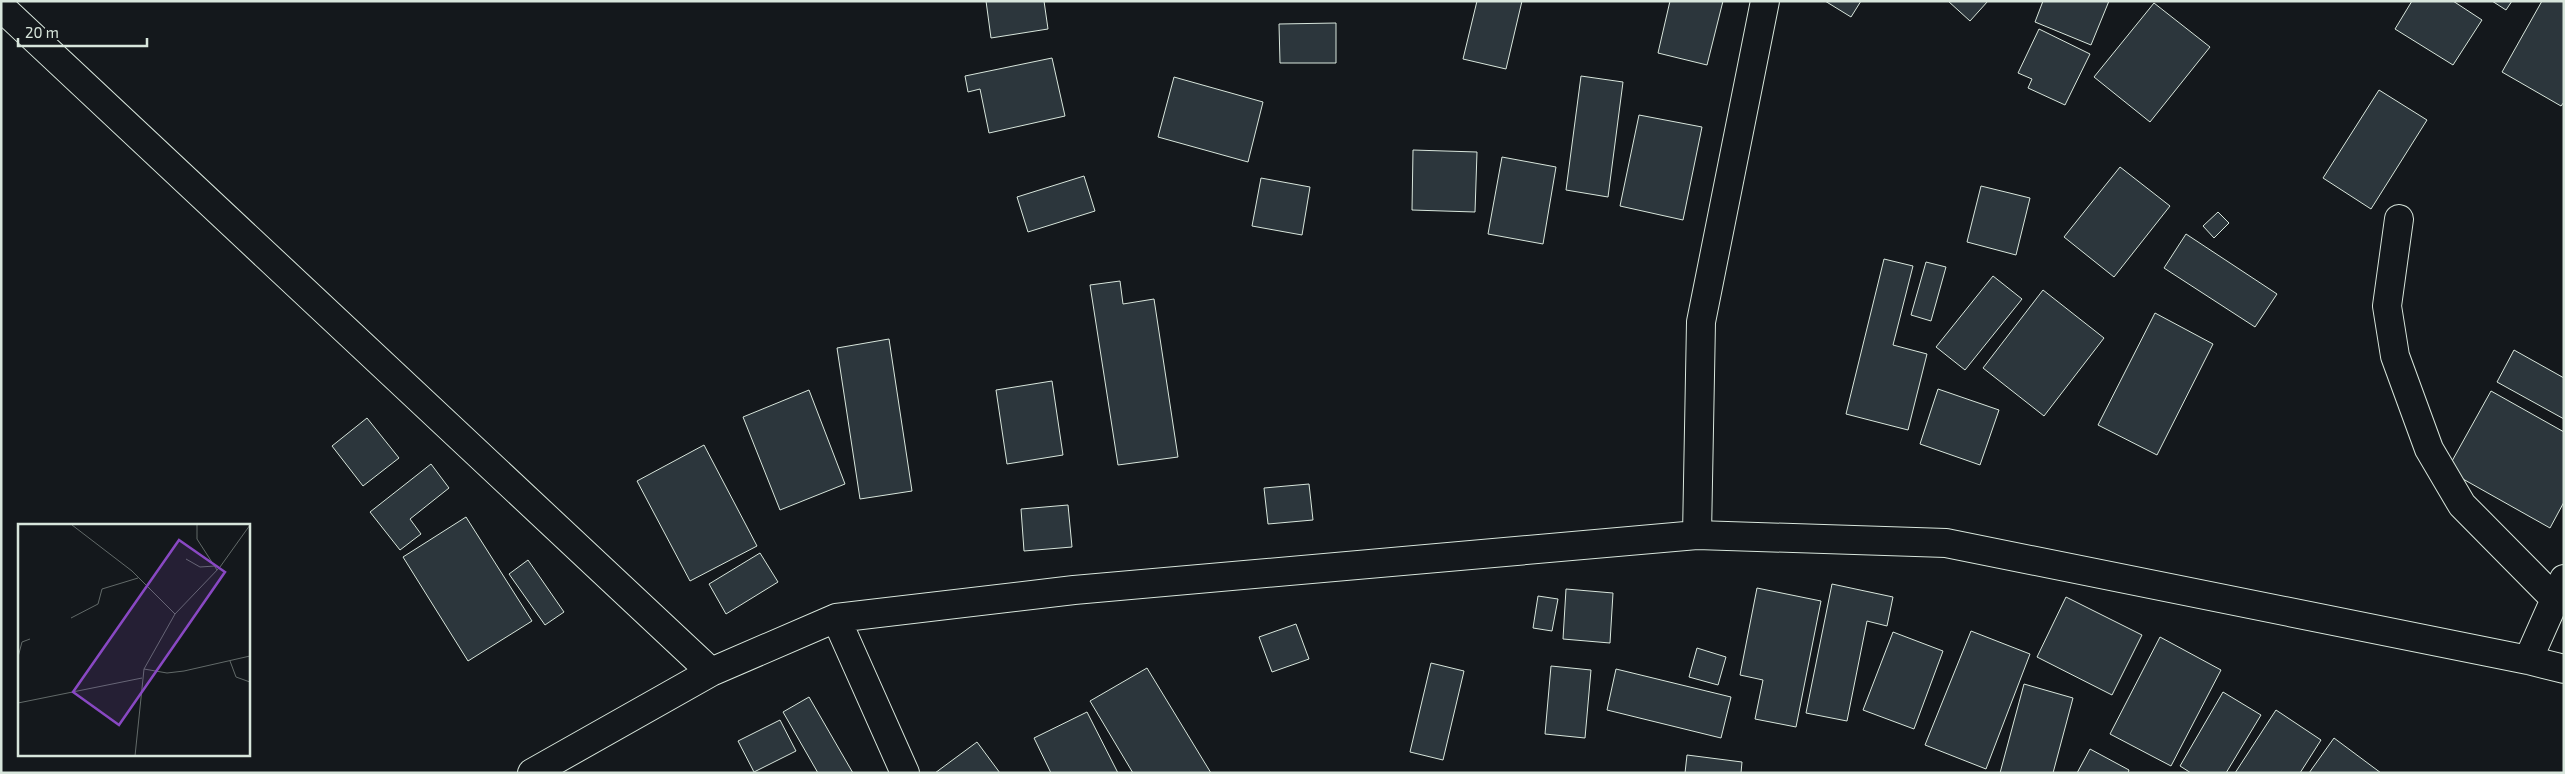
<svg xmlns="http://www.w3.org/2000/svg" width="2565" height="774" font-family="'Exo 2',sans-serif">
<rect width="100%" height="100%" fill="#14181c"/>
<path fill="#2c363c" stroke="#d8e6dc" d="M986,1H1044L1048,29L991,38Z
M1477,1H1522L1506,69L1463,59Z
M1670,1H1723L1707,65L1658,53Z
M1825,1H1861L1851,17Z
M1948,1H1988L1970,21Z
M2043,1H2109L2091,45L2035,22Z
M2412,1H2453L2482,20L2453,65L2395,29Z
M2492,1H2512L2506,10Z
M2542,1H2564V102L2561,106L2502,72Z
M2154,3L2210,47L2150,122L2094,77Z
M1336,23V63H1280L1279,24Z
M2039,29L2090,54L2065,105L2028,88L2032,79L2018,73Z
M1052,58L1065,116L989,133L980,89L968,92L965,76Z
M1581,76L1623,82L1608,197L1566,190Z
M1174,77L1263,102L1248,162L1158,137Z
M2379,90L2427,120L2371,209L2323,178Z
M1639,115L1702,127L1683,220L1620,206Z
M1413,150L1477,152L1475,212L1412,210Z
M1502,157L1556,167L1543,244L1488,234Z
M2120,167L2170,206L2114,277L2064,237Z
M1084,176L1095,211L1028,232L1017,197Z
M1261,178L1310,187L1302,235L1252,226Z
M1981,186L2030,198L2016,255L1967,242Z
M2218,212L2229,223L2214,238L2203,226Z
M2186,234L2277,294L2255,327L2164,268Z
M1884,259L1913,266L1893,345L1927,354L1908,430L1846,414Z
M1926,262L1946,267L1931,321L1911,315Z
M1993,276L2022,299L1965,370L1936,347Z
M1120,281L1123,304L1154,299L1178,457L1118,465L1090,285Z
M2043,290L2104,338L2044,416L1983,368Z
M2155,313L2213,344L2157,455L2098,425Z
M889,339L912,491L860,499L837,348Z
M2514,350L2564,378V419L2497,382Z
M1052,381L1063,455L1007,464L996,390Z
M1938,389L1999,410L1980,465L1920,444Z
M809,390L845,484L780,510L743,417Z
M2491,391L2564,432V502L2550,528L2447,470Z
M367,418L399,458L363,486L332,446Z
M704,445L757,546L690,581L637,481Z
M431,464L449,488L410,519L421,534L400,550L370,512Z
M1309,484L1313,520L1268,524L1264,488Z
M1068,505L1072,547L1024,551L1021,509Z
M466,517L532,621L468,661L403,557Z
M760,553L778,582L726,614L709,584Z
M528,560L564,612L545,625L509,574Z
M1832,584L1893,597L1887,626L1867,621L1847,721L1806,713Z
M1757,588L1821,601L1796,727L1755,719L1763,680L1740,675Z
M1566,589L1613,593L1610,643L1563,639Z
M1538,596L1558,599L1552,631L1533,628Z
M2066,597L2142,635L2112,695L2037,657Z
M1296,624L1309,659L1272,672L1259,637Z
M1971,631L2030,654L1986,769L1925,745Z
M1893,632L1943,651L1914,729L1863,710Z
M2160,637L2221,670L2171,766L2110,734Z
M1697,648L1726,657L1718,685L1689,677Z
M1431,663L1464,671L1443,760L1410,752Z
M1551,666L1591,670L1585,738L1545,734Z
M1147,668L1211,773H1133L1090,701Z
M1616,669L1731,697L1721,738L1607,710Z
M2024,684L2073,698L2053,773H2000Z
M2223,692L2261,715L2226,773H2191L2180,766Z
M809,697L853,773H818L783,712Z
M2276,710L2321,740L2300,773H2235Z
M1087,712L1118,773H1051L1034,738Z
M780,720L796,751L754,772L738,741Z
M2334,738L2381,773H2309Z
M977,742L1000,773H935Z
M2090,749L2129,770L2128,773H2077Z
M1687,755L1742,762L1741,773H1685Z"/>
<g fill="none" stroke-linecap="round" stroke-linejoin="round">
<g stroke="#d8e6dc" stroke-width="30">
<path id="minor" d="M1,7L711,672
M2399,219L2387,306L2395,356L2429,449L2462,505L2555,599
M1697,535L1701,322L1765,1
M836,618L905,773
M2528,660L2564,579
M532,773L711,672L836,618L1074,590L1697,535L1946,543L2528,660L2564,669"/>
</g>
<use href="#minor" stroke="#14181c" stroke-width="28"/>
</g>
<g transform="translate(18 524)">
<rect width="232" height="232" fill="#14181c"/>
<path fill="none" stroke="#626a69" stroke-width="1" d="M54,1L114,47L157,90M179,1V15L199,46M168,35L182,43L197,42M53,94L80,80L84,65L120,54M0,133L4,118L12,115M212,137L218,153L232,158M126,145L149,149L166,147L232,132M0,179L124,154M117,232L126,145L157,90L202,43L232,1"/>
<path fill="#8948c3" fill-opacity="0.15" stroke="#8948c3" stroke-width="2.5" d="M161,16L207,48L101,201L55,168Z"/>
<rect width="232" height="232" fill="none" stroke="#d8e6dc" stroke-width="2.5"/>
</g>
<rect width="2565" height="774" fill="none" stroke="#d8e6dc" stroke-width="5"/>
<path d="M18 38v8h129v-8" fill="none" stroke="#d8e6dc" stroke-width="2.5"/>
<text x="25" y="38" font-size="15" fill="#d8e6dc" stroke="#14181c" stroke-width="4" paint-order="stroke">20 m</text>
</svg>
